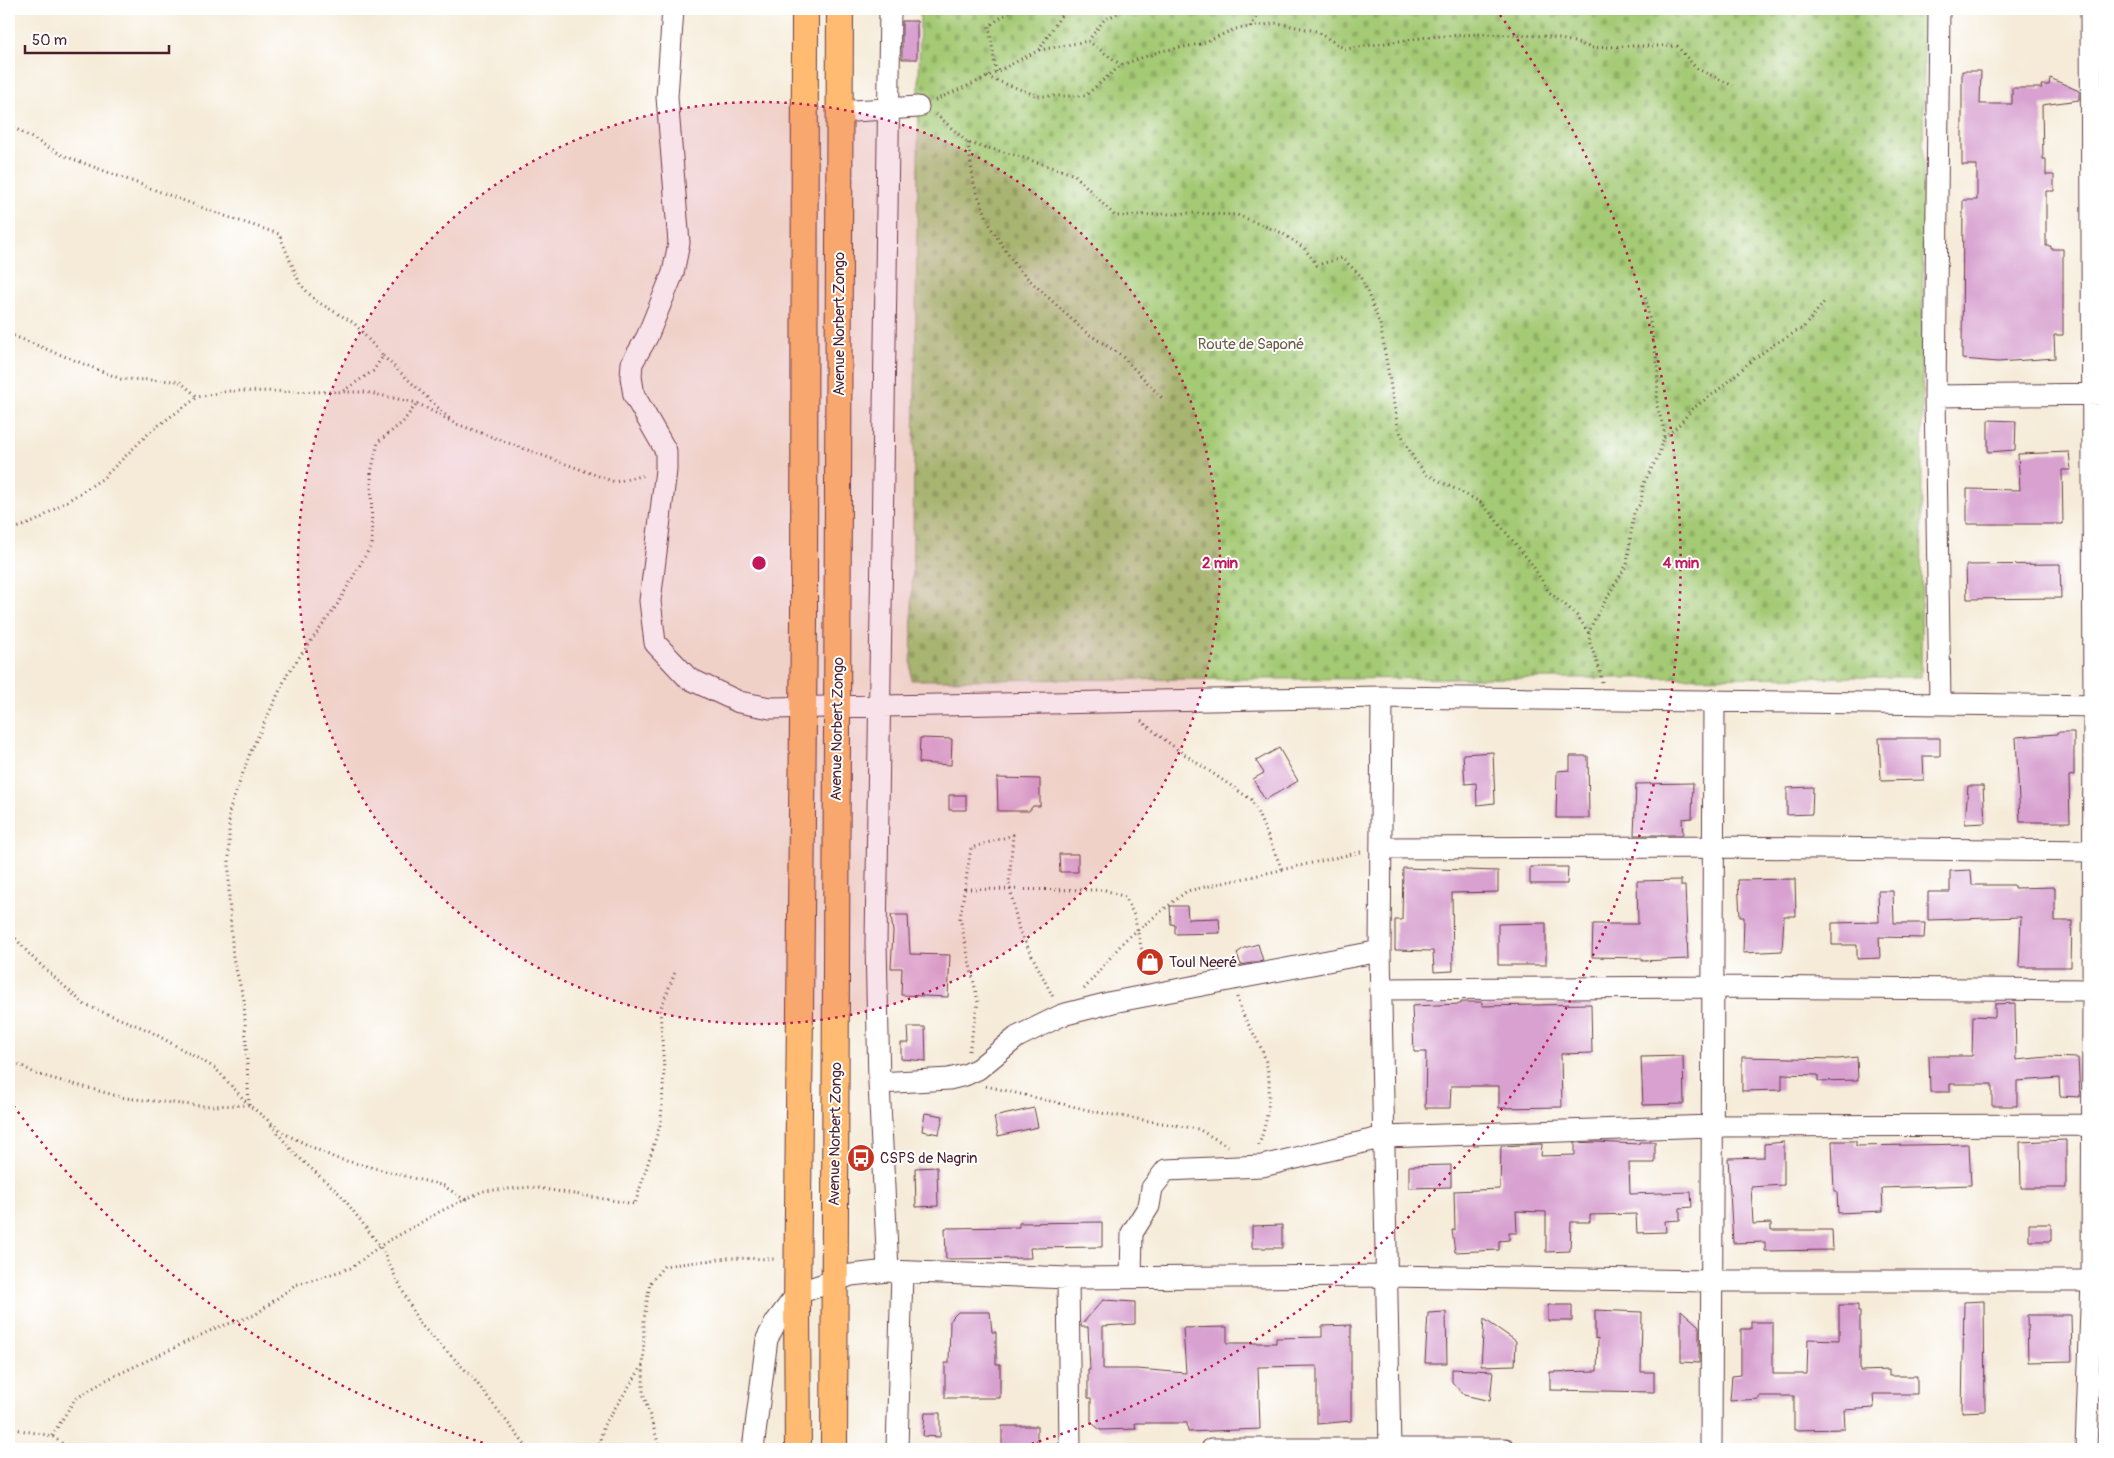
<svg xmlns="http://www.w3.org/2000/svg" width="2114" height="1458" font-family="Pangolin,sans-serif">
<defs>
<pattern id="cemetery-stones" width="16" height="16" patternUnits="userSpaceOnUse" patternTransform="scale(1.25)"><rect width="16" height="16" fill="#a4ca75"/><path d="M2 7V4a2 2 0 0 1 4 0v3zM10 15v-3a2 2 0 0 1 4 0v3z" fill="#8fad65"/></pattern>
</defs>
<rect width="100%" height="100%" fill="#fff"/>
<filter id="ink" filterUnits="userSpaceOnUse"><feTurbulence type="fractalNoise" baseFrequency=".02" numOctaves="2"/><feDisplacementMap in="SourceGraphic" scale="10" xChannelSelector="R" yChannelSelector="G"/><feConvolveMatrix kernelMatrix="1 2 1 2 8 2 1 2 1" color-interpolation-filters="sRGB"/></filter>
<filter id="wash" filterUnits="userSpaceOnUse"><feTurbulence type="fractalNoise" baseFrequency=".0096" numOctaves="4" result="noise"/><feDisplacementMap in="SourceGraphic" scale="20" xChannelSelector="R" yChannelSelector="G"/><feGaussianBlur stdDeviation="1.12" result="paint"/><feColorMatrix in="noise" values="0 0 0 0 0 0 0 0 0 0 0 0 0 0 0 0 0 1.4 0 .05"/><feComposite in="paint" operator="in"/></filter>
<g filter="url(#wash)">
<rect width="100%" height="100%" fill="#f5ebd8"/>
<path fill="url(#cemetery-stones)" stroke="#777450" d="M920,9H1924L1921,677L911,680Z"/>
<g id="blocks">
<path fill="#d8a1d0" d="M902,21H917V59H902Z
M1962,71H1981L1980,104H2012V88H2042L2041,85H2049L2050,78L2079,91V100L2042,105L2043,159H2046V175H2054V191H2046V246H2051V249H2063V335H2054L2055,358L1998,362L1962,359L1963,200H1977V165H1962Z
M1988,420L2016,421L2015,450L1988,452Z
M2069,452L2071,470H2062L2063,524H1967V489L2020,490L2018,454Z
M2060,564L2061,598L1967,599L1966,565Z
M2057,732H2074V775L2069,776L2070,822H2020L2016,737L2057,734Z
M920,738L952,739L951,765L919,763Z
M1879,738H1940V756H1923L1924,780L1881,781Z
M1279,748L1298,781L1265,800L1253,779L1264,773L1256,761Z
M1493,752L1495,803L1477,805L1476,783L1465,784L1463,754Z
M1570,756H1588L1589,818H1556L1557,771L1570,770Z
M997,778L1040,779V806H1033L1029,811H998Z
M1693,783L1692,818L1682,819L1683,835H1634L1636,784Z
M1968,786H1983L1985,823L1965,824Z
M1813,787L1812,814L1787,815V788Z
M949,795H966V810H949Z
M1059,854H1078V872H1060Z
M1530,867H1568L1567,884H1530Z
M1403,868L1498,871V892L1452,893L1453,971L1434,972L1433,951L1395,950V920H1402Z
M1971,870L1972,885H2014V888L2055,887V921H2072L2071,967H2019L2021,917L1928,920V892H1950V871Z
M1795,879L1796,916H1784L1782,951L1743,953L1744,917H1740L1738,880Z
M1681,880V886H1685L1688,959L1642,961V958L1592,957L1593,924H1638L1637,881Z
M1878,891H1893L1894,923H1925L1924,938L1879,937L1880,958L1857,959V945H1832V923L1879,922Z
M1170,906H1187L1188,919L1219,918L1220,933L1175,934V925L1171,924Z
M891,915H908L910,954L950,955L948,997L901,995L902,968H891L893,932Z
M1546,923V965H1498V924Z
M1258,944L1263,961L1241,965L1237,953L1244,948Z
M1461,1002H1482V1006L1591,1004L1592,1053L1561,1054L1562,1107L1499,1108V1086H1451L1450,1108H1425L1426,1052H1414L1412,1006L1461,1004Z
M2015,1003L2016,1060L2047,1057L2078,1058L2080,1097L2060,1096L2059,1078L2017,1081V1106H1992V1084H1950V1092H1930L1929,1056H1972L1973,1016L1995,1017V1004Z
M908,1027H925L926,1061L901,1059V1043H909Z
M1683,1056L1684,1104L1643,1105L1641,1057Z
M1742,1057L1838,1059L1857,1057L1858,1080L1818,1081V1075L1782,1074V1090L1742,1091Z
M1034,1108L1038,1127L998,1136L994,1117Z
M925,1113L943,1116L939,1134L922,1131Z
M2066,1140V1188H2021L2020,1142Z
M1832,1141H1856V1146L1969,1144L1971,1185L1882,1188L1883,1211L1838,1213L1837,1191H1834Z
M1595,1142L1639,1144V1142H1655V1163H1629L1630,1194L1691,1192L1692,1207L1680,1208V1220L1665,1221L1666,1232L1637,1233L1636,1214L1590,1215V1222H1571L1570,1251L1546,1252V1212L1516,1211L1517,1233H1509V1240L1499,1241V1250L1455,1252L1452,1230H1455L1454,1191L1500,1189L1501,1146L1542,1144L1541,1156L1575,1155V1143Z
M1784,1142V1185L1751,1187L1753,1224L1771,1223V1230H1832L1833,1250L1765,1251V1242L1733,1243L1728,1158L1764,1157V1144Z
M1451,1165V1187L1409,1188V1166Z
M937,1167L938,1206L916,1207L915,1168Z
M1102,1222V1247L1030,1248L1031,1258L946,1259L945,1228L1019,1227V1223Z
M2029,1224H2051V1241H2029Z
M1282,1225V1248H1252V1226Z
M1103,1300L1135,1302V1324L1103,1326V1369H1137L1186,1373L1183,1328L1227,1327V1343H1276V1338L1322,1337V1326L1351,1325V1421L1317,1424V1366L1258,1367L1260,1429L1188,1432L1187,1423H1135L1136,1429L1100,1430L1091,1422V1398H1088V1370H1090L1088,1327H1081V1325Z
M1984,1301L1985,1411L1962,1412L1964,1302Z
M1548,1305H1572V1321H1548Z
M1839,1305H1858V1312H1860V1371L1889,1370V1376H1917V1394H1873L1874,1408L1844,1410L1845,1429L1794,1430V1396H1759V1399L1730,1401L1732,1376L1741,1375V1329H1751V1322H1773V1374H1807L1808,1339L1839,1340Z
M1595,1310L1642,1312L1641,1372H1654V1392L1550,1390V1372L1597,1371L1598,1338L1595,1339Z
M1681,1310L1699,1326V1363L1681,1362Z
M958,1312H990L992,1332H996V1364H1000V1398H945V1363H949L950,1320Z
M1446,1312L1447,1363H1425L1428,1313Z
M2027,1315H2071L2072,1361L2028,1362Z
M1484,1319L1516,1341L1515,1365L1481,1366Z
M1452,1369L1493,1371L1490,1401L1464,1395L1452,1382Z
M925,1413H940V1437L923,1436Z
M1002,1426H1037V1449H1002Z"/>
</g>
</g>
<g filter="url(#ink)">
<use href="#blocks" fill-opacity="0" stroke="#643e45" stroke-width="1"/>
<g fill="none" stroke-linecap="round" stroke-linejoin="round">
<g stroke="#643e45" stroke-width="23">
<path id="minor" d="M673,9L667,97L679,243L673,273L647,337L632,363L631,377L634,395L666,451V470L650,601L655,643L688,678L739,702L770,708L1382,697L2105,706
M1939,9L1935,396L1940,702
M838,112L918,107
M1935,396L2105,394
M1382,697L1380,951L1390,1449
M1381,848L1713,847L2092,851
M1382,989L1712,987L2093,990
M879,1083L949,1079L965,1075L978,1069L1017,1037L1062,1015L1113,1002L1380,951
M888,1271L879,1083L876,943L890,9
M1131,1276L1132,1233L1149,1206L1152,1188L1166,1170L1262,1166L1384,1137L1712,1126L2092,1125
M1068,1278L1070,1449
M753,1449L767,1339L776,1322L798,1293L851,1275L888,1271L1068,1278L1387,1276L1711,1281H2105
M897,1449L902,1272
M1212,1449H1505
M1711,1449L1714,700
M2086,1449L2092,1281L2094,705L2091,9"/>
</g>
<g stroke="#643e45" stroke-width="28">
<path id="major" d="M798,1449L797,1307L804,620L805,9
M834,1449L840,9"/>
</g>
<path stroke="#643e45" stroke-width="3" stroke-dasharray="1 4" stroke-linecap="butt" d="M1250,27L1262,9
M1088,41L1104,20L1126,9
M1039,50L1088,41L1121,65
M996,72L989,26L1013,9
M987,77L1038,96H1085L1121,65L1161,51L1200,44L1235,29L1277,23L1316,31L1345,49L1427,37L1480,34L1543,36L1571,41L1592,48L1627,46H1677L1696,68L1733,86
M935,100L981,80L1039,50L1065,9
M936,114L968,143L1015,155L1075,175L1115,216L1190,213L1237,215L1282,233L1304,248L1317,265L1342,258L1361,276L1380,324L1398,428L1414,459L1426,474L1482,503L1531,563L1549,592L1575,613L1589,633
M9,125L62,155L222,215L279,234L300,284L316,301L354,323L383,356L373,371L343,391
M968,143L974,185L991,228L1018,269L1084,331L1121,355L1163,399
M9,334L121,379L179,381L198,397
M383,356L450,419
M1664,438L1679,425L1692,409L1716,392L1750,362L1773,345L1803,328L1825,301
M9,531L36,521L102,479L152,430L198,397L228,391L365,392L417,403L454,423L615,482L645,475
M1602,682L1600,671L1590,643L1589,633L1593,622L1627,564L1634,512L1641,503L1643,485L1659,454L1664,438V429L1657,406L1658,367L1645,295
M1141,721L1178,750L1252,800L1282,869
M965,889L1105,890L1125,897L1134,915L1146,969L1151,975
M9,931L32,957L85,1005L148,1030L215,1068L248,1104
M1084,989L1125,940L1187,891L1361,852
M1237,997C1241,1017 1256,1034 1263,1053C1274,1080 1269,1120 1258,1147
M969,1051L978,1002L960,918L971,848L1013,835L1009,884L1019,930L1053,997
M9,1063H17L36,1074L125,1098L201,1106L249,1105L285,1134L335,1158L444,1186L465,1200
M986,1086L1101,1113L1198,1129L1228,1146
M249,1105L244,1000L233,958L229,897V812L250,753L288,673L337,605L372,544L371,473L378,442L403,422L417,403
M271,1125L294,1153L341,1195L380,1246L419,1323L473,1378L528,1449
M9,1428L52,1436L70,1449
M52,1436L75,1399L106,1380L216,1328L255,1315L295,1285L351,1268L380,1246L439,1212L483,1191L532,1187L635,1204L661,1122L664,1070L660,1010L676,970
M598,1449L604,1425L643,1365
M660,1449L643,1393L644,1319L650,1283L664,1266L728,1258L776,1259"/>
<use href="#minor" stroke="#fff" stroke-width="21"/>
<use href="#major" stroke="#ffbb71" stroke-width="26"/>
</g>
</g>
<circle cx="759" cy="563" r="461" fill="#c2185b" fill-opacity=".12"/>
<g fill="none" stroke="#c2185b" stroke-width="2.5" stroke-dasharray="2.5 5">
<circle cx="759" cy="563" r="461"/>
<path d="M497 1447A922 922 0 0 1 13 1105M1500 15A922 922 0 0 1 1021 1447"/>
</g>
<defs>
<g id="shop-disc" transform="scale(1.4375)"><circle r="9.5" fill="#c8321e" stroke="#fff"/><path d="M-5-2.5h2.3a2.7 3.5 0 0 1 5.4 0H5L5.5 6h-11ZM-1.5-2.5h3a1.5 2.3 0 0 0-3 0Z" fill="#fff"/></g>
<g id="bus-disc" transform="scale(1.4375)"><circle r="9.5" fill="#c8321e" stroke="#fff"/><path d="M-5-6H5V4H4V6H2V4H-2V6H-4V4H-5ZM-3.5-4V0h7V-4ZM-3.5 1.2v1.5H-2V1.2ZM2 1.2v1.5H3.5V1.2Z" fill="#fff"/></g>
</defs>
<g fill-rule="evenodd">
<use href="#shop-disc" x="1150" y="962"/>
<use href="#bus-disc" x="861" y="1158"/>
</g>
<g text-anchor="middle" stroke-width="4" stroke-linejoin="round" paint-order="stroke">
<g font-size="15" fill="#4a1f2b" stroke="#fff">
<text transform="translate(839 324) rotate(-90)" y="5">Avenue Norbert Zongo</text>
<text transform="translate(837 729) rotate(-89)" y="5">Avenue Norbert Zongo</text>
<text transform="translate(835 1134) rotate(-89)" y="5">Avenue Norbert Zongo</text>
</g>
<g font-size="15" fill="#6a5b45" stroke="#fff">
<text x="1251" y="349">Route de Saponé</text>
</g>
<g font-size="15" fill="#4a1f2b" stroke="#fff" text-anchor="start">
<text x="1169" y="967">Toul Neeré</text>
<text x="880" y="1163">CSPS de Nagrin</text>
</g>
</g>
<circle cx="759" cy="563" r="8" fill="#c2185b" stroke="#fff" stroke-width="2.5"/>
<g font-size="15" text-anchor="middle" font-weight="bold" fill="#c2185b" stroke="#fff" stroke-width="4" stroke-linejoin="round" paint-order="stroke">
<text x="1220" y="568">2 min</text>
<text x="1681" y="568">4 min</text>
</g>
<rect width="2114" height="1458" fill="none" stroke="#fff" stroke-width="30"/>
<path d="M25 45v8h144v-8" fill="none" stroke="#4a1f2b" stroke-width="2.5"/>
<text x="32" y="45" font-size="15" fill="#4a1f2b" stroke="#ffffff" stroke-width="4" paint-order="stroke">50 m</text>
</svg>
